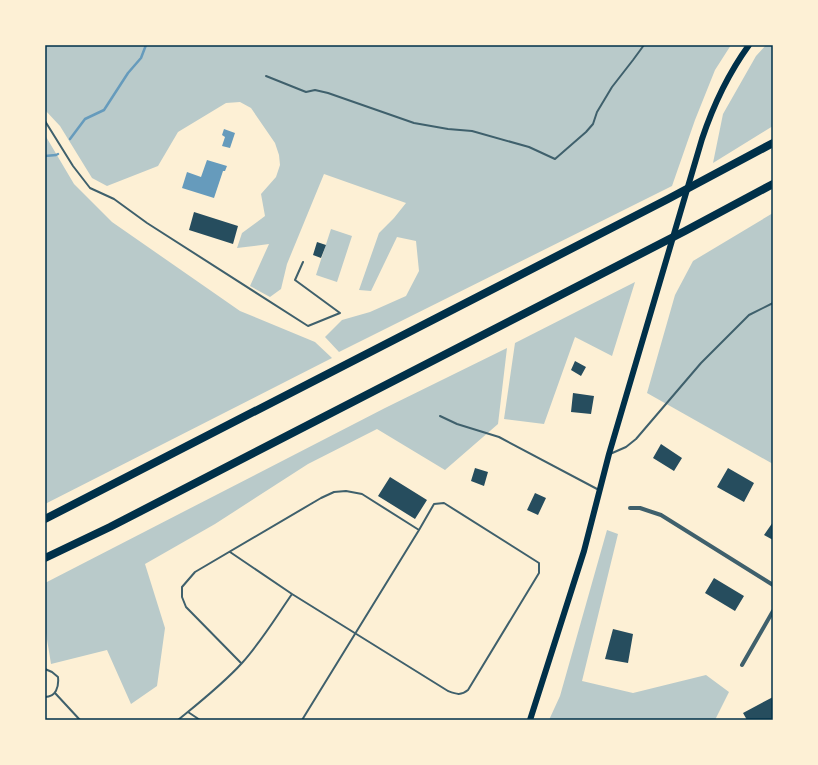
<svg xmlns="http://www.w3.org/2000/svg" width="818" height="765" font-family="'DejaVu Sans',sans-serif">
<rect width="100%" height="100%" fill="#fdf0d5"/>
<path fill="#b9caca" d="M45,45H731L715,70L695,120L672,186L339,352L325,337L342,320L370,312L406,296L419,271L416,241L397,237L371,291L359,290L379,233L394,218L406,203L324,174L287,264L281,289L270,297L250,286L269,244L237,248L242,233L265,216L261,194L276,177L280,165L279,155L275,143L251,108L240,102L226,103L178,132L158,166L107,186L92,178L60,126L45,110Z
M766,45H773V126L713,163L723,114L756,56Z
M45,135L74,184L112,222L240,311L315,342L332,358L45,504Z
M773,213V464L647,393L675,295L693,261Z
M331,229L352,236L337,282L316,275Z
M635,282L612,356L575,337L544,424L504,419L515,343Z
M507,348L498,424L445,470L377,429L308,464L215,524L145,564L165,628L157,686L131,704L107,650L51,664L45,627V583L385,408Z
M607,530L618,534L582,681L633,693L706,675L729,692L715,720H549L560,696Z"/>
<path fill="#669bbc" d="M224,129L235,133L230,148L222,146L225,137L222,135Z
M207,160L227,166L225,171H223L214,198L182,188L187,172L201,177Z"/>
<g fill="none" stroke-linecap="round" stroke-linejoin="round">
<path stroke="#669bbc" stroke-width="2.5" d="M70,139L85,119L104,110L128,73L141,58L146,45
M45,156L56,155L58,154"/>
</g>
<path fill="#264d5e" d="M194,212L238,226L233,244L189,230Z
M317,242L326,245L321,258L313,255Z
M575,361L586,367L581,376L571,370Z
M573,393L594,396L591,414L571,412Z
M661,444L682,458L674,471L653,458Z
M475,468L488,472L484,486L471,481Z
M728,468L754,483L744,502L717,487Z
M390,477L427,500L415,519L378,496Z
M535,493L546,498L538,515L527,510Z
M773,522V540L764,535Z
M714,578L744,596L735,611L705,593Z
M613,629L633,634L628,663L605,659Z
M773,697V720H747L743,713Z"/>
<g fill="none" stroke-linecap="round" stroke-linejoin="round">
<path stroke="#3f606c" stroke-width="2" d="M266,76L306,92L315,90L328,93L414,123L448,129L472,131L529,147L555,159L586,132L593,124L597,112L612,87L633,60L644,45
M45,121L73,166L90,188L114,199L147,223L308,326L340,313L295,280L303,262
M440,416L457,424L499,437L599,490
M610,454L626,447L636,439L701,363L749,315L773,303
M230,552L292,594L448,691C456,694 461,696 468,690L539,573V563L444,503L434,504L419,530
M241,663L186,607L182,597V587L195,572L321,498L334,492L346,491L362,494L419,530L302,720
M45,669L52,672L58,677C59,687 56,697 45,697
M55,693L80,720
M188,712L200,720
M178,720C200,702 223,684 242,663C261,642 276,617 292,594"/>
<path stroke="#3f606c" stroke-width="4" d="M630,508H640L661,515L773,585
M742,665L773,611"/>
<path stroke="#003049" stroke-width="6" d="M530,720L584,551L609,454L702,139C713,106 728,74 749,45"/>
<path stroke="#003049" stroke-width="8" d="M45,519L668,199L773,143
M45,558L110,527L685,231L773,184"/>
</g>
<rect width="818" height="765" fill="none" stroke="#fdf0d5" stroke-width="92"/>
<rect x="46" y="46" width="726" height="673" fill="none" stroke="#003049" stroke-width="1.5"/>
</svg>
